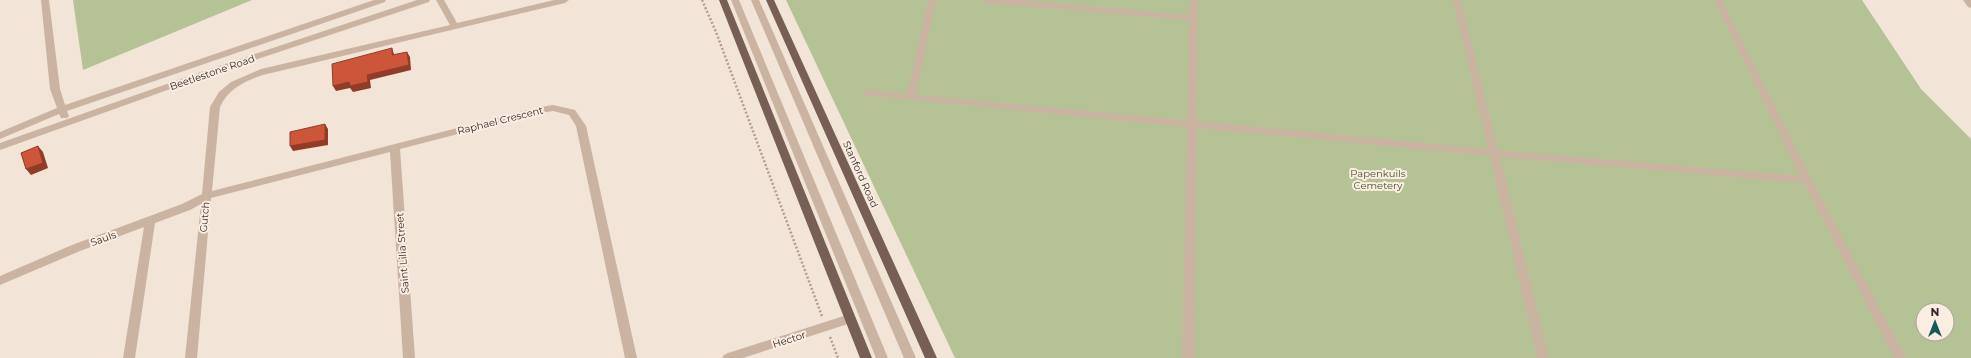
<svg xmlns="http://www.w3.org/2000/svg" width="1971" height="358" font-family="Montserrat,sans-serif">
<rect width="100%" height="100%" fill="#f2e4d7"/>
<path fill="#b5c296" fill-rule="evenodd" d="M73,0H252L83,70Z
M786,0H1862L1921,89L1971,139V358H955ZM1923,310H1947V334H1923Z"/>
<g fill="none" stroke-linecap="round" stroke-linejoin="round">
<path stroke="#b69c8d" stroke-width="2.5" stroke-dasharray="2 2" stroke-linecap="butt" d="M702,0L716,32L822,316
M830,337L838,358"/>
<path fill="#cbb3a2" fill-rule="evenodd" d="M41,0H49L60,89L65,105L374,0H386L385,2L67,111L69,116L67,118H61L59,114L0,139V132L57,108L50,89Z
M417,0H430L429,2L201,78L0,150V143L195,74Z
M436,0H444L457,23L554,0H569L565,3L263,75C245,81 228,89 220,107L212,191L535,108L553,105L575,110L586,126L637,358H625L576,126L569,115L553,111L535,114L400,149L415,358H403L390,152L211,198L197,358H185L201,204L190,210L155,223L135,358H123L144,227L80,251L0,285V276L72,245L182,204L202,194L210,107L219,92L231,82L261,69L450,25Z
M731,0H739L888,358H876Z
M751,0H759L916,358H904Z
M928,0H936L916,95L1187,120L1189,20L985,3L981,0H1016L1189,15L1190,0H1198L1197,121L1488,149L1453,0H1461L1498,150L1800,176L1714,0H1722L1812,180L1906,358H1894L1804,183L1500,157L1549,358H1537L1490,156L1197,128L1194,358H1182L1187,127L864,95L862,93L864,91L867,90L907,94Z
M1963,0H1971V8L1968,7Z
M850,314L854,316L856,319L854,322L743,358H722L724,355L728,353Z"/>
<path fill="#785f55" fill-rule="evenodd" d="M719,0H727L872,358H860Z
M766,0H774L937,358H925Z"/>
</g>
<path fill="#903c29" d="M392,48L394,54L395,61L392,55Z
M407,52L410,57L411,70L370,80L371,88L353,92L350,88L336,91L333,86L367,75Z
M325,124L328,129V145L293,151L290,146Z
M38,146L43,152L48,168L31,175L26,169Z"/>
<path fill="#cd563a" stroke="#903c29" d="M392,48V55L407,52L409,65L367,75L368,82L350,86L349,82L333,86L332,64Z
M325,124V140L290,146V132Z
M38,146L43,163L26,169L21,153Z"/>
<g text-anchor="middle" stroke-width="4" stroke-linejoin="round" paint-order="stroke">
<g font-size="10" fill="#352925" stroke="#faeee3">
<text transform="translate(212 72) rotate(-19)" y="4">Beetlestone Road</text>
<text transform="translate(500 120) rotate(-14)" y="4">Raphael Crescent</text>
<text transform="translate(861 174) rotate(66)" y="4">Stanford Road</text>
<text transform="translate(204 217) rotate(-85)" y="4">Gutch</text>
<text transform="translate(103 238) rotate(-20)" y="4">Sauls</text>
<text transform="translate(402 253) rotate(-94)" y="4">Saint Lilia Street</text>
<text transform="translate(789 339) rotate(-18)" y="4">Hector</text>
</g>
<g font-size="10" fill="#465428" stroke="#faeee3">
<text x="1378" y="177">Papenkuils<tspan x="1378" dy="12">Cemetery</tspan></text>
</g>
</g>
<g transform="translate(1935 322)"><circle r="19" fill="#faeee3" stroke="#ab9f97"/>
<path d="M0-3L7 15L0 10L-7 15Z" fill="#195858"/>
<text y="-6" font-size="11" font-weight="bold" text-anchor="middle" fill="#352925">N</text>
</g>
</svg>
